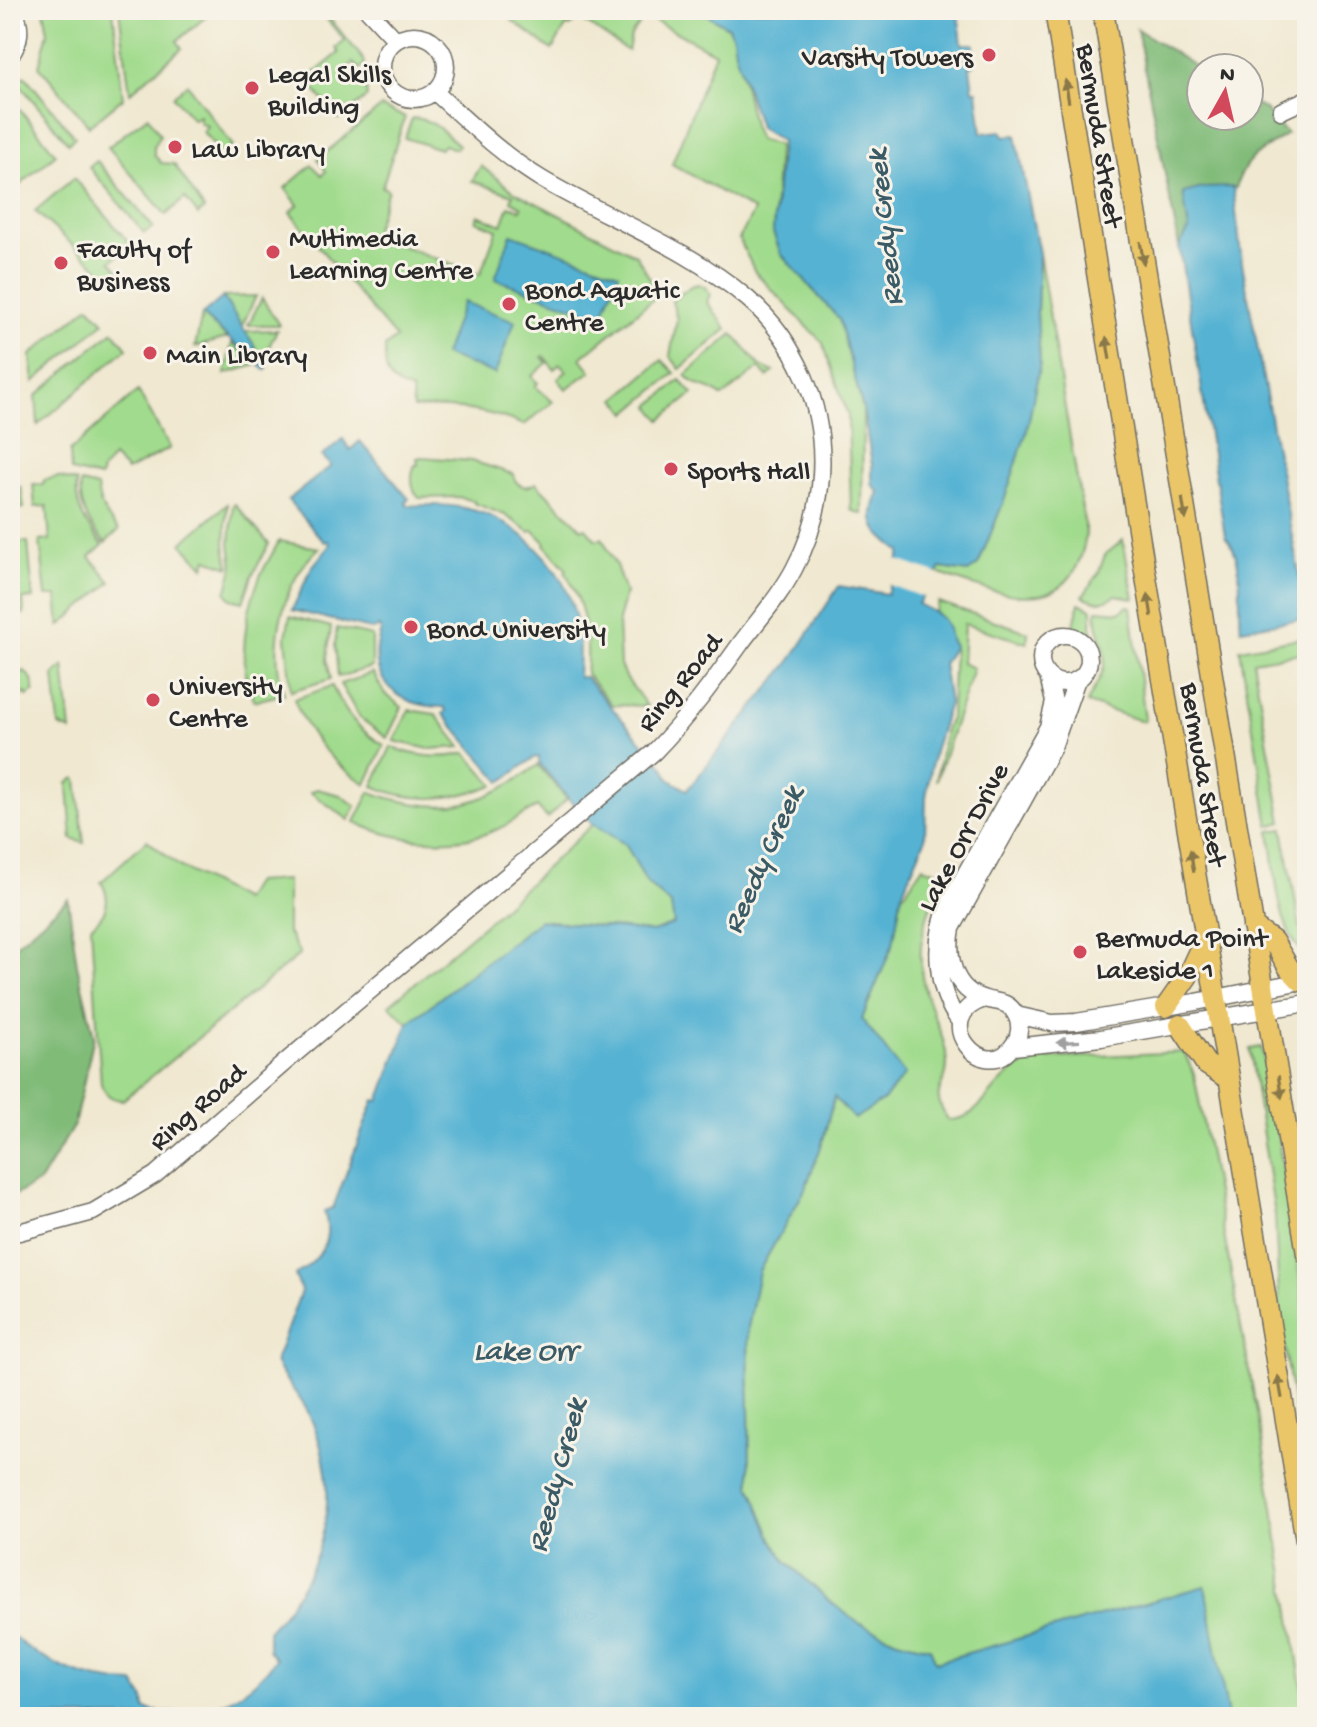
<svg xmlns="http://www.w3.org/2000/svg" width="1317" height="1727" font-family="'Gochi Hand',sans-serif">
<rect width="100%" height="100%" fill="#f7f3e8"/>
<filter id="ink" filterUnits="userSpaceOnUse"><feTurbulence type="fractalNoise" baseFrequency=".0125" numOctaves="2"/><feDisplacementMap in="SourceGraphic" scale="16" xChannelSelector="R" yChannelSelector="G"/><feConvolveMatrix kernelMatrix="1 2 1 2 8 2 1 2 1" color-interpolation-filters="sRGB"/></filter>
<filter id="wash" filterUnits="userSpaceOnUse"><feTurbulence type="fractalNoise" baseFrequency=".006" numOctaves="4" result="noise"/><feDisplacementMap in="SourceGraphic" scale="32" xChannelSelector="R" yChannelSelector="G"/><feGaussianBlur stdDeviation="1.8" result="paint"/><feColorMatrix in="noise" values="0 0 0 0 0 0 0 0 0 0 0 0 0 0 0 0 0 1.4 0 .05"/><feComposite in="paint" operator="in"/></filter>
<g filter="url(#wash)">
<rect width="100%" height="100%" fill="#f0e8d0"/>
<path fill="#a1db8d" stroke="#66835c" stroke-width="2" d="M44,10H113L123,98L89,126L39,66L48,32Z
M119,10H214L177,41L182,48L130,93Z
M319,10H323L364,60L365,65L359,69L353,63L348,68L359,80L365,76L367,97L339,119L306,80L339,53L336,48L345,41Z
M498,10H699L727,27L733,36L753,125L759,140L778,145L773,232L781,254L839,319L863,409L862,514L851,510L848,416L823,343L755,272L739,239L754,211L672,164L715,53L646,16L631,35L628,51L578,18L570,27L567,25L552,50Z
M25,76L75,137L68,143L17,81Z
M187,84L233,146L223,156L203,132L207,126L200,123L199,116L193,120L173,96Z
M10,97L56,154L10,193Z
M381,107L405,117L382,187L388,190L373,235L480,275L497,229L476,221L478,215L502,225L509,206L521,210L522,207L511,201L513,195L472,181L481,166L515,192L636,255L659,294L581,358L591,371L566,389L558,379L567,371L560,364L554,369L544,356L542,357L547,363L532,376L538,383L535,386L553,402L524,425C489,410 451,406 413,408L412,391C385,382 385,373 385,347L396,338L290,213L298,205L285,188L312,165L322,175L326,171L318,159Z
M148,116L160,135L154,146V154L161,163L174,164L204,209L198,215L185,198L166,215L108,147Z
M412,118C432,118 444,132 458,145L456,149L444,145L440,149L405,138Z
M97,161L153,227L144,233L89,167Z
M74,178L131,245L111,261L124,277L116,284L35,211Z
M1039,253L1086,533C1074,627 997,593 937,573L941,568L968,572L978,565L1005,498L1040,363L1037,312Z
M698,284L705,287L710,294L707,302L727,329L680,369L670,356L677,319L672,301L691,286Z
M256,296L242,326L223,297Z
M262,298L279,325H248Z
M89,306L104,322L34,382L31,355Z
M202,315L227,338L195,347Z
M277,330L263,359L245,331Z
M113,331L127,348L38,425L36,396Z
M733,334L760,366L774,372L767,377L759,368L722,397C710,384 699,391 686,375Z
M232,343L256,365L225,374Z
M662,360L675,373L627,413L616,399Z
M680,380L693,394L661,420L650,406Z
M138,391L170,448L127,471L113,457L102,471L100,478L71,471L70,451Z
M421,457L472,461L513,474C515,486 526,490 536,483L582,529L585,527L596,540L602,538L616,565L625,593L618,621L620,665L624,675L647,706L612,705L586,674C590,637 585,604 565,572L567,570L545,545L546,543L533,530L530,532L505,515L474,503V501L458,497L419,498C411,490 410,475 415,465H418L417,458Z
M10,477L11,487H21L24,508L13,510L17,542H28L33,598L23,599L24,614H18L15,587H10Z
M58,477L77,482C74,508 87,526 103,545L90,557L111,582L60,626L57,596H46L40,541L50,540L47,506L35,507L33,485H43L44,480Z
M81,483L97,487C99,505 106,517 119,530L105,543C90,526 78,507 81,483Z
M227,504L225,545L229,567L207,559L204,567L182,543Z
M235,504L269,544L252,576L243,602L231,599L226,593L233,568L230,543L233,505Z
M1123,540L1134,599L1116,595C1104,603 1096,603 1083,596L1098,574L1105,555Z
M279,541L319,548C282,582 268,646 284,694L255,701C236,667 245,614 259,579C264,566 273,554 279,541Z
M938,602L1028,632L1027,643L964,624L962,663L973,668L936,781L945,730L951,716L954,646C944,634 950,626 935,612Z
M1079,603L1092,609L1091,627L1097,645L1074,625Z
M1128,606L1131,607L1145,720L1141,721L1087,703C1094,687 1107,672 1105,654C1104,638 1094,627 1097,610L1120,612Z
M290,616L331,627L327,659L331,679L291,691L286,637Z
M337,628L372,636V667L338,677L335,644Z
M1307,637V652L1253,661L1282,822L1269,826L1240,649Z
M64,666L71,731L59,726L54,675Z
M24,671L32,679L34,692L27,696L26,693L17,699L12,694L11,682Z
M373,673L384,693L402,707L387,738L360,718L340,684Z
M332,686C344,712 359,731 384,745L366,784C332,764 308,737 294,699Z
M409,710L435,714L461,747L429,749L394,741Z
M391,747C414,756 442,760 466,753L494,785C453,800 414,804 373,786Z
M538,765L567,799L547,818L537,807C524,813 512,823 498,829C456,848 395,842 355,822L370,792C439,816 479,810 538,765Z
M75,778L77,780L84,843L72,839L68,786V783Z
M317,789L340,795L356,806L349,820L310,792Z
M593,824L626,845L647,883L671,905L674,924L653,932L540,920L408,1023L389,1005L491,919Z
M1283,829L1300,927L1307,935V957C1275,928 1276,871 1270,831Z
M147,840L179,866L243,900L255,882L287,880V931L300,954L123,1100C112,1100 105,1095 101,1084L91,926C107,914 112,900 101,882Z
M923,866L926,869L945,872C925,915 912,950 927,997C934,1019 946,1039 947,1062C948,1090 927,1087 948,1120C976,1120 985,1097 1003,1080C1013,1070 1023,1065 1036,1059L1184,1052L1194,1074L1260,1428L1307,1717H1228L1205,1587L936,1662L930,1648L897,1640L858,1623L828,1600L786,1561L773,1541L750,1485L748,1328L759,1271L804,1191L821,1147L835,1096L862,1019L893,944L902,893L904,894Z
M1261,1047L1271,1093L1307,1324V1484L1280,1319L1275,1215L1250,1049Z"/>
<path fill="#80bb78" stroke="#567352" stroke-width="2" d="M1137,29L1201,70V116H1249V100L1265,110L1287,134C1263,150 1243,159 1236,188H1203L1189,230L1179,246Z
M68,899L77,965L94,1036L74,1125L40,1181L10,1198V950Z"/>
<path fill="#55b2d3" stroke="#406e7f" stroke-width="2" d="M699,10H958L962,44H974V65L970,67L973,90L977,91L982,133L1002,131L1004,136L1016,135L1039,253L1037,312L1040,363L1027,431L1005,498L978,565L968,572L941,568L918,604C929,610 942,614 947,626C950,634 948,639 954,646L943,664L949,703L934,751L926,797L925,840L902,893L893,944L862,1019L905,1075L884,1100L854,1119L834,1097L821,1147L804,1191L759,1271L748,1328L750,1485L773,1541L786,1561L828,1600L858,1623L897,1640L930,1648L936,1662L1205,1586L1228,1717H10V1634C46,1665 87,1682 134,1683L144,1698L145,1709C197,1722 244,1702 276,1659L268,1650V1631C326,1569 345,1494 309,1414C300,1395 283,1380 275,1362L301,1291L295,1275C320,1260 334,1241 324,1211L333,1208L374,1100L379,1101L408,1023L540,920L653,932L674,924L671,905L647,883L626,845L593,824L573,804L539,763V757L534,758L501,782L443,714L446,711L444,707C399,707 364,680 381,631L379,627L374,630L292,610L312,567L330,545L328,541L324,542L288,500L331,466L322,456L343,439L350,450L360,441L409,499L406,502L408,506C427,505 446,504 464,508C516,518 563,564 575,615C580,636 579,656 578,677H585L664,767L669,779L687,790L791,660L839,586L887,594L901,552C875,532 865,524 879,492L872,484V465L863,409L839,319L781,254L773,232L781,141L759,127L735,52L733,36L728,27Z
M1233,187L1242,263L1307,618L1241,629C1237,599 1247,561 1225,536L1179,246L1189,230L1183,193L1203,188Z
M511,234L619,273L602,317L495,279Z
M223,297L263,359L261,361L267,368L265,370L202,315Z
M463,302L515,321L495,374L444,355Z"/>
<path fill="#f0e8d0" d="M895,559L941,575L926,598L887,584Z"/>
</g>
<g filter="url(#ink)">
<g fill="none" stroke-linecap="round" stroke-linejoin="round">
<g stroke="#706d65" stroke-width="19">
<path id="minor" d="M368,10L396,40
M382 67a32 32 0 1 1 64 0a32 32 0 1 1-64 0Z
M10,56C21,42 22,26 14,10
M1281,111L1307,99
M1041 659a24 24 0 1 1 48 0a24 24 0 1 1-48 0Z
M985,999C926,1017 986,1089 1014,1044C1020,1036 1021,1024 1016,1015C1008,1000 998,1003 985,999C952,990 947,955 952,928L1053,747L1077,679
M1016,1015L1052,1023L1076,1022L1196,1002L1307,980
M960,1022C935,990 932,940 949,903L1048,727L1054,702L1048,676
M1013,1047L1101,1038L1307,1003
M10,1231L19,1232L93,1212L155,1175L290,1058L654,752C687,718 714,681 741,643C759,619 780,596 794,569C826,510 831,438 804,376C790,345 774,321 748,299C687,247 611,220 543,180C503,156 470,124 435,92"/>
</g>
<g stroke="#706d65" stroke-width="23">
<path id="major" d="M1055,10L1140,541L1307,1547
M1103,10L1307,1254
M1253,927L1273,941L1289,968L1301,981
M1166,1007L1187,977L1205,938
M1180,1025L1206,1064L1229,1079"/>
</g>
<use href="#minor" stroke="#fff" stroke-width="16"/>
<use href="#major" stroke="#eac669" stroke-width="20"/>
</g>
<defs><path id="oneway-solid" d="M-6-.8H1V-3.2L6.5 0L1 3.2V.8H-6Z" transform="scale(2)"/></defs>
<g fill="#8a784a">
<use href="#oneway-solid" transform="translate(1067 91) rotate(-99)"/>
<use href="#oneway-solid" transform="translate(1142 253) rotate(81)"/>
<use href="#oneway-solid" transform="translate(1108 348) rotate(-99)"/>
<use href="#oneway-solid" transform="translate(1184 509) rotate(81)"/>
<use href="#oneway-solid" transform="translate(1150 605) rotate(-99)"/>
<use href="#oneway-solid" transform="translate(1192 861) rotate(-99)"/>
<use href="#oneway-solid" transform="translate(1280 1087) rotate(81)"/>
<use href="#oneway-solid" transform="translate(1280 1387) rotate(-100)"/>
</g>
<use fill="#a0a0a0" href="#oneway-solid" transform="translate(1068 1042) rotate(177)"/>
</g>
<g fill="#d1495b" stroke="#f7f3e8" stroke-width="3">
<circle cx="989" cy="55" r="8"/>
<circle cx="252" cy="88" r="8"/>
<circle cx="175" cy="147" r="8"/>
<circle cx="273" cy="252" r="8"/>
<circle cx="61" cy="263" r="8"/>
<circle cx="509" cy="304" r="8"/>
<circle cx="150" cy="353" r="8"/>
<circle cx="671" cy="469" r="8"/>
<circle cx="411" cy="627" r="8"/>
<circle cx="153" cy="700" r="8"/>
<circle cx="1080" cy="952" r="8"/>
</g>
<g text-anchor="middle" stroke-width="6" stroke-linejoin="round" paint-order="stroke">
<g font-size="28" fill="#2b2b2b" stroke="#f7f3e8" text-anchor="start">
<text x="973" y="65" text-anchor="end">Varsity Towers</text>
<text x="268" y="82">Legal Skills<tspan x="268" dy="32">Building</tspan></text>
<text x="191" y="157">Law Library</text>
<text x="289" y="246">Multimedia<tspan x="289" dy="32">Learning Centre</tspan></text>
<text x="77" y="257">Faculty of<tspan x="77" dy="32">Business</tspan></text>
<text x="525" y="298">Bond Aquatic<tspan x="525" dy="32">Centre</tspan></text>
<text x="166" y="363">Main Library</text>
<text x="687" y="479">Sports Hall</text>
<text x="427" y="637">Bond University</text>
<text x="169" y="694">University<tspan x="169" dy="32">Centre</tspan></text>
<text x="1096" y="946">Bermuda Point<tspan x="1096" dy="32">Lakeside 1</tspan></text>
</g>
<g font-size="28" fill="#2b2b2b" stroke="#f7f3e8">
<text transform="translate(1102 135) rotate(81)" y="10">Bermuda Street</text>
<text transform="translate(678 681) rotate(-51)" y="10">Ring Road</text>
<text transform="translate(1206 774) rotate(81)" y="10">Bermuda Street</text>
<text transform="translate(961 836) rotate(-62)" y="10">Lake Orr Drive</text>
<text transform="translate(196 1105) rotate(-41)" y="10">Ring Road</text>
</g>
<g font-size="30" font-style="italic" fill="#3a5a66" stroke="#f7f3e8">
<text transform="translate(883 228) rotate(-96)" y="10">Reedy Creek</text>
<text transform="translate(761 859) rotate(-66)" y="10">Reedy Creek</text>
<text x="525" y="1359">Lake Orr</text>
<text transform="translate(555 1475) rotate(-75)" y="10">Reedy Creek</text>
</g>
</g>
<rect width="1317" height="1727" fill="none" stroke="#f7f3e8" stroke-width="40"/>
<g transform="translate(1225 92) rotate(8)"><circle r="38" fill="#f7f3e8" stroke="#a5a39c" stroke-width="2"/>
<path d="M0-6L14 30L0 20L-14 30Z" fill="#d1495b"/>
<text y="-12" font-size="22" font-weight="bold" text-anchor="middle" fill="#2b2b2b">N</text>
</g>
</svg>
